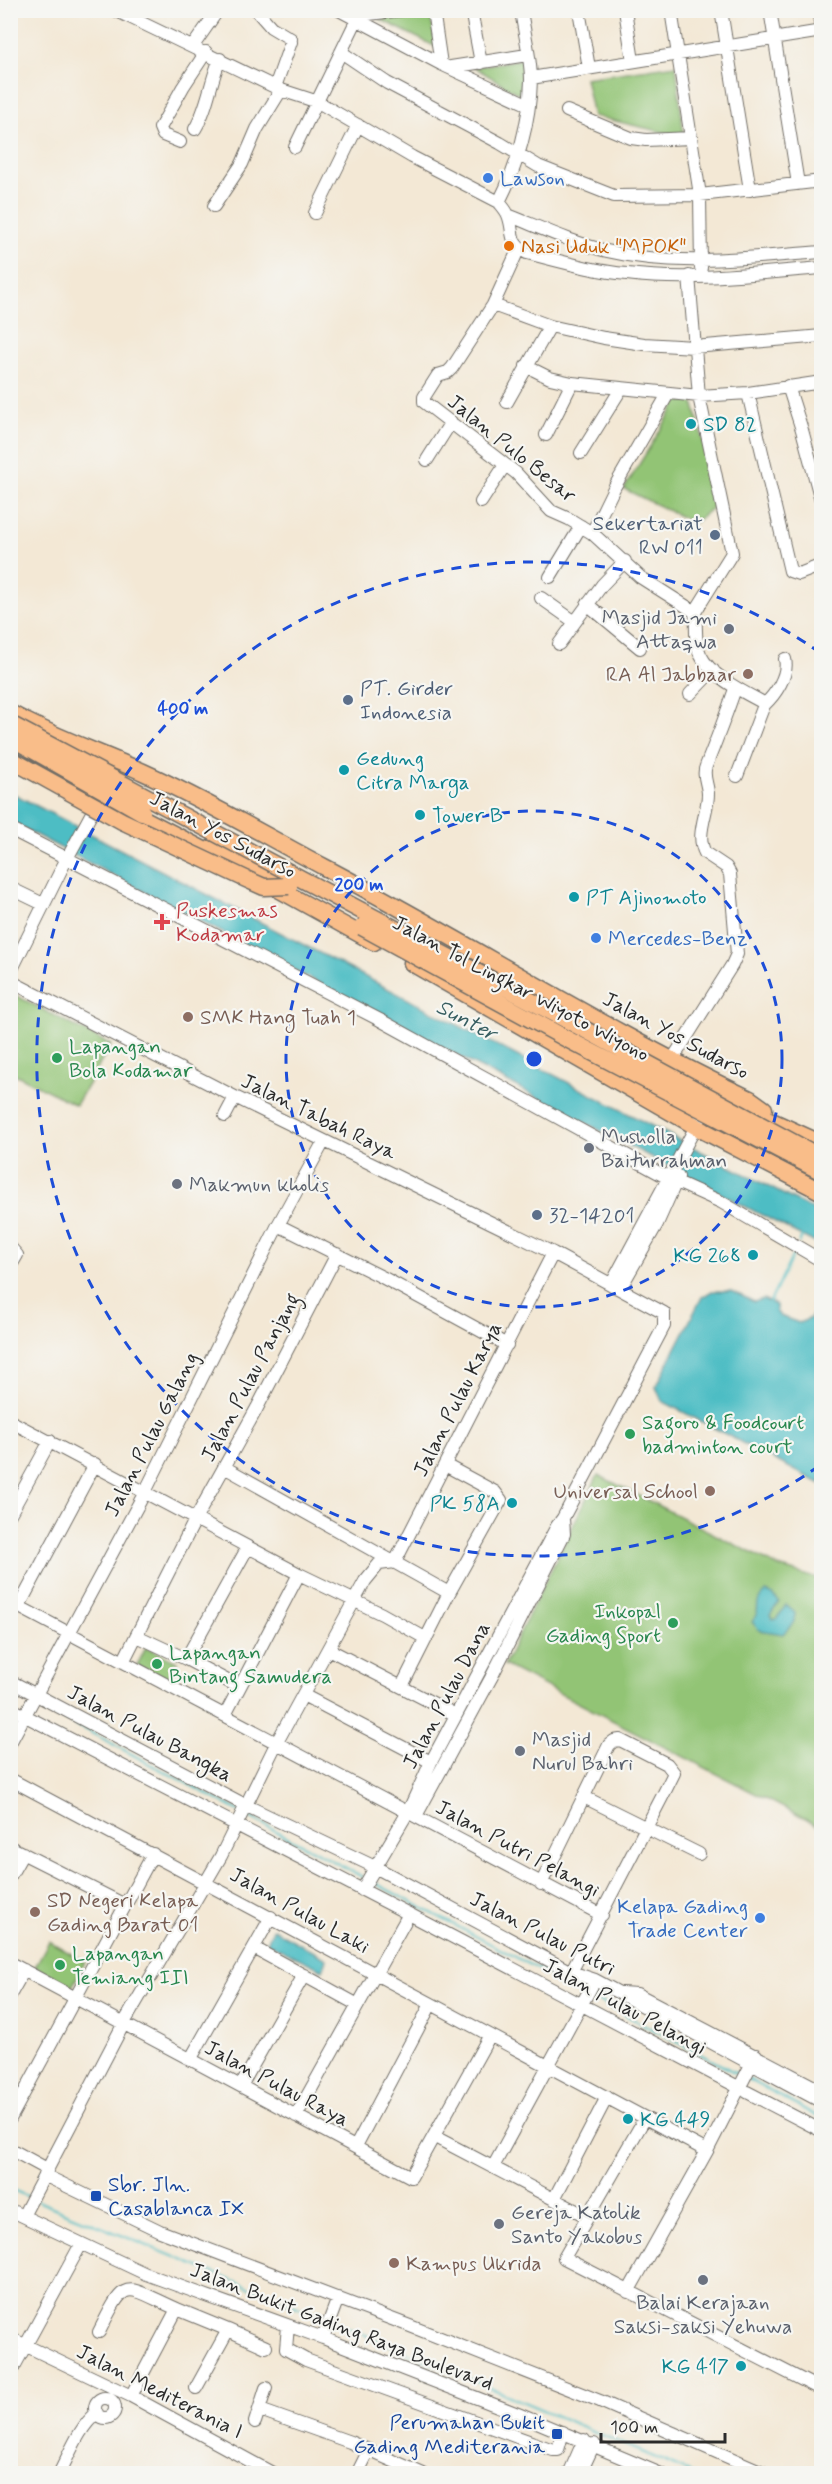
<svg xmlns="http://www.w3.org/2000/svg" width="832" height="2484" font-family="Mynerve,sans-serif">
<rect width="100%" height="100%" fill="#f6f6f2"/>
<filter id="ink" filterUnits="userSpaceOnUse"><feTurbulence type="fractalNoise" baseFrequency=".0167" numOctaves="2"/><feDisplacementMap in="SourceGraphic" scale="12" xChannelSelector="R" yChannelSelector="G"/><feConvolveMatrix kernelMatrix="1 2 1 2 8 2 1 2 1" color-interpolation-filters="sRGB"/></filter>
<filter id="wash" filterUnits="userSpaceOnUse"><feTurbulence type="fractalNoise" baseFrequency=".008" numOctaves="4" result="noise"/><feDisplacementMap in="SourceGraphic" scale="24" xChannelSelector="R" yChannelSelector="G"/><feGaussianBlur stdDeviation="1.35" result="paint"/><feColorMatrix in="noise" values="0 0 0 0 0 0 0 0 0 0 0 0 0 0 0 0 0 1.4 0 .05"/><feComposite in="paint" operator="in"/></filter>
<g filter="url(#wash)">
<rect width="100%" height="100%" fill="#f3e8d5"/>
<path fill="#92c474" stroke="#5e7850" stroke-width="1.5" d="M430,11L436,47L380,19Z
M525,59L520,95L474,67Z
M676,65L684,137L593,116L585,78Z
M678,401H693L719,502L694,523L624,489Z
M11,993L111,1045L76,1105L11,1072Z
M598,1475L779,1567L821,1580V1827L504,1665Z
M146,1647L177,1662L168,1681L137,1666Z
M49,1941L85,1962L72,1987L35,1967Z"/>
<path fill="#4ebdc4" stroke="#3c7478" stroke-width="1.5" d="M10,792L821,1214V1246L11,822Z
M712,1291H732L754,1302L763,1299L776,1305V1311L780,1316L799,1323L811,1318L819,1299L821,1300V1484L662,1401L656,1387L702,1297Z
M766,1592L774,1595L779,1602L770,1615L772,1619H777L786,1605L795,1613L794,1622L783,1634L759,1630L752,1622L757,1615C758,1604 756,1600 766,1592Z
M273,1929L327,1959L323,1970L267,1943Z"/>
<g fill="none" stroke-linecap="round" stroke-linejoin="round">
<path stroke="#4ebdc4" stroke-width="2" d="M799,1243L802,1236
M770,1302L795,1251
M10,1690L29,1700
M37,1704L239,1811
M246,1815L363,1877
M371,1881L584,1993
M591,1997L740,2075
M748,2079L822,2119
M10,2189L27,2196
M35,2200L327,2319
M335,2322L694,2474"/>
</g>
</g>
<g filter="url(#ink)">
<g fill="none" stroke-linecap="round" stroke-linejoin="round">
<g stroke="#716d66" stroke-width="14">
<path id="minor" d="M115,10L281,90L318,102L412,157L499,202C502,206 506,210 508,215C515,232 507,242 527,253C560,261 593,271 627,274C691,282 758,273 822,268
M256,10L271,27L291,39
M339,10L441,64L529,105
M433,10L441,64
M471,10L481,63
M579,10L589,68
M625,10L633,61
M671,10L700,195L701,268
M721,10L750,190
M770,10L798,184
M818,10L822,34
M193,46L218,10
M341,52L387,83L500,143L538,166L614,196L700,195L822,181
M451,67L527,55
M531,78L822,31
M275,87L291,42
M567,111L631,138L646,140L691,138
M195,129C208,108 210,82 220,59
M180,142L163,135L160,128L183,87L206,52
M295,147L359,15L404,10
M499,202C518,165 530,121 531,80C531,57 524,33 521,10
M214,206L242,164L257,129L281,90
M315,213L358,125
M508,215C541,228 573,243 607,251C678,268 750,257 822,252
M519,248L493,305L452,368L448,372L438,375L424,397V402L516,473L551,511L569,519L592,533L640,577L695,612
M689,276L699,396L732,553L695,612
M493,305L550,326L604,338L644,344L694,347L822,336
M526,366L550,378L572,383L699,396L748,393L822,382
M788,386L802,430L822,504
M748,393L790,571L799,574L822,565
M507,402L550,326
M546,435L572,383
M581,453L621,389
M427,460L451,422
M481,502L505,465
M592,533L615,486L668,394
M550,577L581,526
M541,598L575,622
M587,604L640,648
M695,612C697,626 694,642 700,654C709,675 743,692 762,702L764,705L737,776
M559,644L602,585L625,561
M690,694L713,670
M764,705C775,695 789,675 785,659
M10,829L380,1020L668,1178L721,1202L822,1261
M10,888L43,904
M10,973L63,866L101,796
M10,981L235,1097L553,1253L664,1313V1326L563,1518L557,1526L431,1762L408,1812L362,1890
M672,1060L732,965L737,954L730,874L726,867L705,853C695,835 708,813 708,794C708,785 702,775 706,766C716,741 726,715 735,689
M225,1116L235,1097
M278,1225L382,1277L507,1345
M10,1247L17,1255L10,1267
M612,1283L708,1104
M621,1287L657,1224L678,1177
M10,1421L299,1574L382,1614L425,1638
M224,1467L449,1593
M10,1514L50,1441
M395,1562L553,1253
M10,1602L602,1915
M19,1606L95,1464
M137,1636L186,1659L239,1687
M328,1649L456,1715
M186,1659L248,1547
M123,1662L196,1518L257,1408L337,1254
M10,1681L247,1806L375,1867L571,1972L595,1980L822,2102
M402,1686L449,1593L501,1500L495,1492L445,1465
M303,1695L431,1762
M10,1708L409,1914L740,2088
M225,1715L299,1574
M10,1743L145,1492L278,1225L324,1141
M10,1779L707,2151
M584,1797L699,1854
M416,1816L491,1678L564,1534L563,1518
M10,1847L125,1905
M10,1876L23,1853
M541,1884L609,1745L614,1741L620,1740L667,1764L674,1773L662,1797L571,1972
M254,1948L358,2005
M10,1963L411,2177L490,2035
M621,1993L637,1994L822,2091
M10,1995L24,1970
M190,2060L271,1917
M241,2086L304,1975
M747,2092L822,2131
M296,2116L409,1914
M645,2118L564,2258L822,2390
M10,2119L153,1854
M435,2137L586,2216
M356,2146L431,2004
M10,2149L47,2169
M493,2167L595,1980
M44,2175L160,2231L410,2326L600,2401L767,2474
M554,2199L607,2097
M10,2210L146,2274L323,2338L518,2414L661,2474
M23,2216L124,2023L221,1856L277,1742L365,1581L379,1564L395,1562
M628,2292L707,2151L756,2055
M177,2309L228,2330L196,2388
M288,2326L286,2349L306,2360L553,2450H558L563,2432
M228,2330L266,2347
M99,2332C127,2276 123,2285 177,2309L131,2396
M10,2338L131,2396L274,2474
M323,2338L338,2298
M10,2374L81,2244
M95 2408a10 10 0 1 1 20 0a10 10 0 1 1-20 0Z
M260,2410L350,2442L423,2474
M255,2422L266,2388
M59,2474C70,2453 79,2427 97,2413
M357,2474L369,2450
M569,2474L584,2440
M580,2474L594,2444"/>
</g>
<g stroke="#716d66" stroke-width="17">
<path id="major" d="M820,2474L822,2472"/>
</g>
<g stroke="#716d66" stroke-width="19">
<path id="highway" d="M10,713C53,737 99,752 143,772C205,800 264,835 324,867C467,942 604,1030 750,1099L764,1109
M39,729L66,745
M127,810L221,859
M212,848L286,885
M271,885L374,942
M412,963L704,1131L822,1192
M745,1109L822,1144"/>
</g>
<use href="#minor" stroke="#fff" stroke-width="12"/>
<use href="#major" stroke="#f9bd89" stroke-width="15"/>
<use href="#highway" stroke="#f9bd89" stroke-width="16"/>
<g stroke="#716d66" stroke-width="19" stroke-linecap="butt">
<path id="highway-bridge" d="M10,724L580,1027L822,1158
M10,737L142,812
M10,759L122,821L246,879L264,887L289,886
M362,927L565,1038L822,1172"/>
</g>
<use href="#highway-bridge" stroke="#f9bd89" stroke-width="16"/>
</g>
</g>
<g fill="none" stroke="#1d4ed8" stroke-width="3" stroke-dasharray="10 8">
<circle cx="534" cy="1059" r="248"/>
<path d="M819 1466A497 497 0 1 1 819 652"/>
</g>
<g fill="#3f7fe0" stroke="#f6f6f2" stroke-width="2">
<circle cx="488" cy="178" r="6"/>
<circle cx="596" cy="938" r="6"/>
<circle cx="760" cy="1918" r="6"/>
</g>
<circle fill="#e8710a" stroke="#f6f6f2" stroke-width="2" cx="509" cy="246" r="6"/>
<g fill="#0f9aa8" stroke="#f6f6f2" stroke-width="2">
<circle cx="691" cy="424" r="6"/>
<circle cx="344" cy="770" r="6"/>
<circle cx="420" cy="815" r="6"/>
<circle cx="574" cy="897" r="6"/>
<circle cx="753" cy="1255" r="6"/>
<circle cx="512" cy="1503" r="6"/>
<circle cx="628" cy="2119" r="6"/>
<circle cx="741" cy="2366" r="6"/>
</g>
<g fill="#5c6f8a" stroke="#f6f6f2" stroke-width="2">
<circle cx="715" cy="535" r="6"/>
<circle cx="348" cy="700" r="6"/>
<circle cx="537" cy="1215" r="6"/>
</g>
<g fill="#6b7280" stroke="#f6f6f2" stroke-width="2">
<circle cx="729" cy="629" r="6"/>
<circle cx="589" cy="1148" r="6"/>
<circle cx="177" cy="1184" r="6"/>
<circle cx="520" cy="1751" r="6"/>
<circle cx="499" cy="2224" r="6"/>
<circle cx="703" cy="2280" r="6"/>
</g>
<g fill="#8d6e63" stroke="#f6f6f2" stroke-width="2">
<circle cx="748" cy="674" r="6"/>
<circle cx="188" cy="1017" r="6"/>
<circle cx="710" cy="1491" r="6"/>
<circle cx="35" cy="1912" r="6"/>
<circle cx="394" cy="2263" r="6"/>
</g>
<path fill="#e0444e" stroke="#f6f6f2" stroke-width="2" d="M159 913h6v6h6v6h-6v6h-6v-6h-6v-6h6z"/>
<g fill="#2e9e5b" stroke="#f6f6f2" stroke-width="2">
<circle cx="57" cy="1058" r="6"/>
<circle cx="630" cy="1434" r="6"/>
<circle cx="673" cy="1623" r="6"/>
<circle cx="157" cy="1664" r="6"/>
<circle cx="60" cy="1965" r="6"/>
</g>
<g fill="#1a4fb4" stroke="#f6f6f2" stroke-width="2">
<rect x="90" y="2190" width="12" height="12" rx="3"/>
<rect x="551" y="2428" width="12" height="12" rx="3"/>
</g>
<g text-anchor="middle" stroke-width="4.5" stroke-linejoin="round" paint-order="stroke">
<g font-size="21" fill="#366cbe" stroke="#f6f6f2" text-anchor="start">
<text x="500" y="185">Lawson</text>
<text x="608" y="945">Mercedes-Benz</text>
<text x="748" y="1913" text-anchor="end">Kelapa Gading<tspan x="748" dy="24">Trade Center</tspan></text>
</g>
<g font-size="21" fill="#c56008" stroke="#f6f6f2" text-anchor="start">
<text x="521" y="253">Nasi Uduk "MPOK"</text>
</g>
<g font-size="21" fill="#0d838f" stroke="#f6f6f2" text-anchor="start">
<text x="703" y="431">SD 82</text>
<text x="356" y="765">Gedung<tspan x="356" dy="24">Citra Marga</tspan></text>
<text x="432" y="822">Tower B</text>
<text x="586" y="904">PT Ajinomoto</text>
<text x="741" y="1262" text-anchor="end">KG 268</text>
<text x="500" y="1510" text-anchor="end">PK 58A</text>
<text x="640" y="2126">KG 449</text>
<text x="729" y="2373" text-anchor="end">KG 417</text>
</g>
<g font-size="21" fill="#2b2b2b" stroke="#f6f6f2">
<text transform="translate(512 448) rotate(39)" y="7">Jalan Pulo Besar</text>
<text transform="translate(223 834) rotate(28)" y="7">Jalan Yos Sudarso</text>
<text transform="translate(521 988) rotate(28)" y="7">Jalan Tol Lingkar Wiyoto Wiyono</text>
<text transform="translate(676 1035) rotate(28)" y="7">Jalan Yos Sudarso</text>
<text transform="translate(319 1116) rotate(26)" y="7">Jalan Tabah Raya</text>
<text transform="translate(250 1377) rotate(-62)" y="7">Jalan Pulau Panjang</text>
<text transform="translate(457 1399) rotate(-63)" y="7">Jalan Pulau Karya</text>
<text transform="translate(151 1434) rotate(-63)" y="7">Jalan Pulau Galang</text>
<text transform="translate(446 1695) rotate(-62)" y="7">Jalan Pulau Dana</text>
<text transform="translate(150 1733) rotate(28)" y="7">Jalan Pulau Bangka</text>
<text transform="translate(518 1848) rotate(28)" y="7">Jalan Putri Pelangi</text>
<text transform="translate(300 1910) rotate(29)" y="7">Jalan Pulau Laki</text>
<text transform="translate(543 1933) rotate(27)" y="7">Jalan Pulau Putri</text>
<text transform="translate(625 2006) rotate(28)" y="7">Jalan Pulau Pelangi</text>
<text transform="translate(277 2083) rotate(28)" y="7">Jalan Pulau Raya</text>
<text transform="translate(342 2326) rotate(21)" y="7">Jalan Bukit Gading Raya Boulevard</text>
<text transform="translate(160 2391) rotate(27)" y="7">Jalan Mediterania I</text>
</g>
<g font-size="21" fill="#4e5e75" stroke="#f6f6f2" text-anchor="start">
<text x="703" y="530" text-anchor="end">Sekertariat<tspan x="703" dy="24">RW 011</tspan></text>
<text x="360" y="695">PT. Girder<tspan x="360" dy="24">Indonesia</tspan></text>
<text x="549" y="1222">32-14201</text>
</g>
<g font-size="21" fill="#5b616d" stroke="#f6f6f2" text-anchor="start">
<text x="717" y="624" text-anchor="end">Masjid Jami<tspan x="717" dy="24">Attaqwa</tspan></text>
<text x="601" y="1143">Musholla<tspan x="601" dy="24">Baiturrahman</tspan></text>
<text x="189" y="1191">Makmun kholis</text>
<text x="532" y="1746">Masjid<tspan x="532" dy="24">Nurul Bahri</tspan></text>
<text x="511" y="2219">Gereja Katolik<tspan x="511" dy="24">Santo Yakobus</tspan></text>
<text x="703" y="2309" text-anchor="middle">Balai Kerajaan<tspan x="703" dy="24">Saksi-saksi Yehuwa</tspan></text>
</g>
<g font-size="21" fill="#785e54" stroke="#f6f6f2" text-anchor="start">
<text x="736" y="681" text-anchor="end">RA Al Jabbaar</text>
<text x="200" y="1024">SMK Hang Tuah 1</text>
<text x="698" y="1498" text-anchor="end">Universal School</text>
<text x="47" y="1907">SD Negeri Kelapa<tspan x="47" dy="24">Gading Barat 01</tspan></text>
<text x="406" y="2270">Kampus Ukrida</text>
</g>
<g font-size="21" fill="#be3a42" stroke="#f6f6f2" text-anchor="start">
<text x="176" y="917">Puskesmas<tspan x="176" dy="24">Kodamar</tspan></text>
</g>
<g font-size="21" fill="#27864d" stroke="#f6f6f2" text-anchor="start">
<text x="69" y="1053">Lapangan<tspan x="69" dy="24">Bola Kodamar</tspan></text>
<text x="642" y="1429">Sagoro &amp; Foodcourt<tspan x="642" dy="24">badminton court</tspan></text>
<text x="661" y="1618" text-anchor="end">Inkopal<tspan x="661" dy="24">Gading Sport</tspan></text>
<text x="169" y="1659">Lapangan<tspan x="169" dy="24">Bintang Samudera</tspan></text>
<text x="72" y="1960">Lapangan<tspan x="72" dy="24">Temiang III</tspan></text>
</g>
<g font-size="21" fill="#164399" stroke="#f6f6f2" text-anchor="start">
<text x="108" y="2191">Sbr. Jln.<tspan x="108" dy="24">Casablanca IX</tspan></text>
<text x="545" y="2429" text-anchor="end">Perumahan Bukit<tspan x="545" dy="24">Gading Mediterania</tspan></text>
</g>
<g font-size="22" font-style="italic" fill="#375e61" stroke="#f6f6f2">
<text transform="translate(467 1019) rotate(28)" y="8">Sunter</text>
</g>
</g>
<circle cx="534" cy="1059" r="9" fill="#1d4ed8" stroke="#f6f6f2" stroke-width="3"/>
<g font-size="18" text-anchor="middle" font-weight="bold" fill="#1d4ed8" stroke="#f6f6f2" stroke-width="4.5" stroke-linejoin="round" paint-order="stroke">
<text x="183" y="714">400 m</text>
<text x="359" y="890">200 m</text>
</g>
<rect width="832" height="2484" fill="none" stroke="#f6f6f2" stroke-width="36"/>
<path d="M601 2433v9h124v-9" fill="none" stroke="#2b2b2b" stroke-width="3"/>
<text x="610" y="2433" font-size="18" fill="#2b2b2b" stroke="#f6f6f2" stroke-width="4.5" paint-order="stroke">100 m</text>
</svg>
